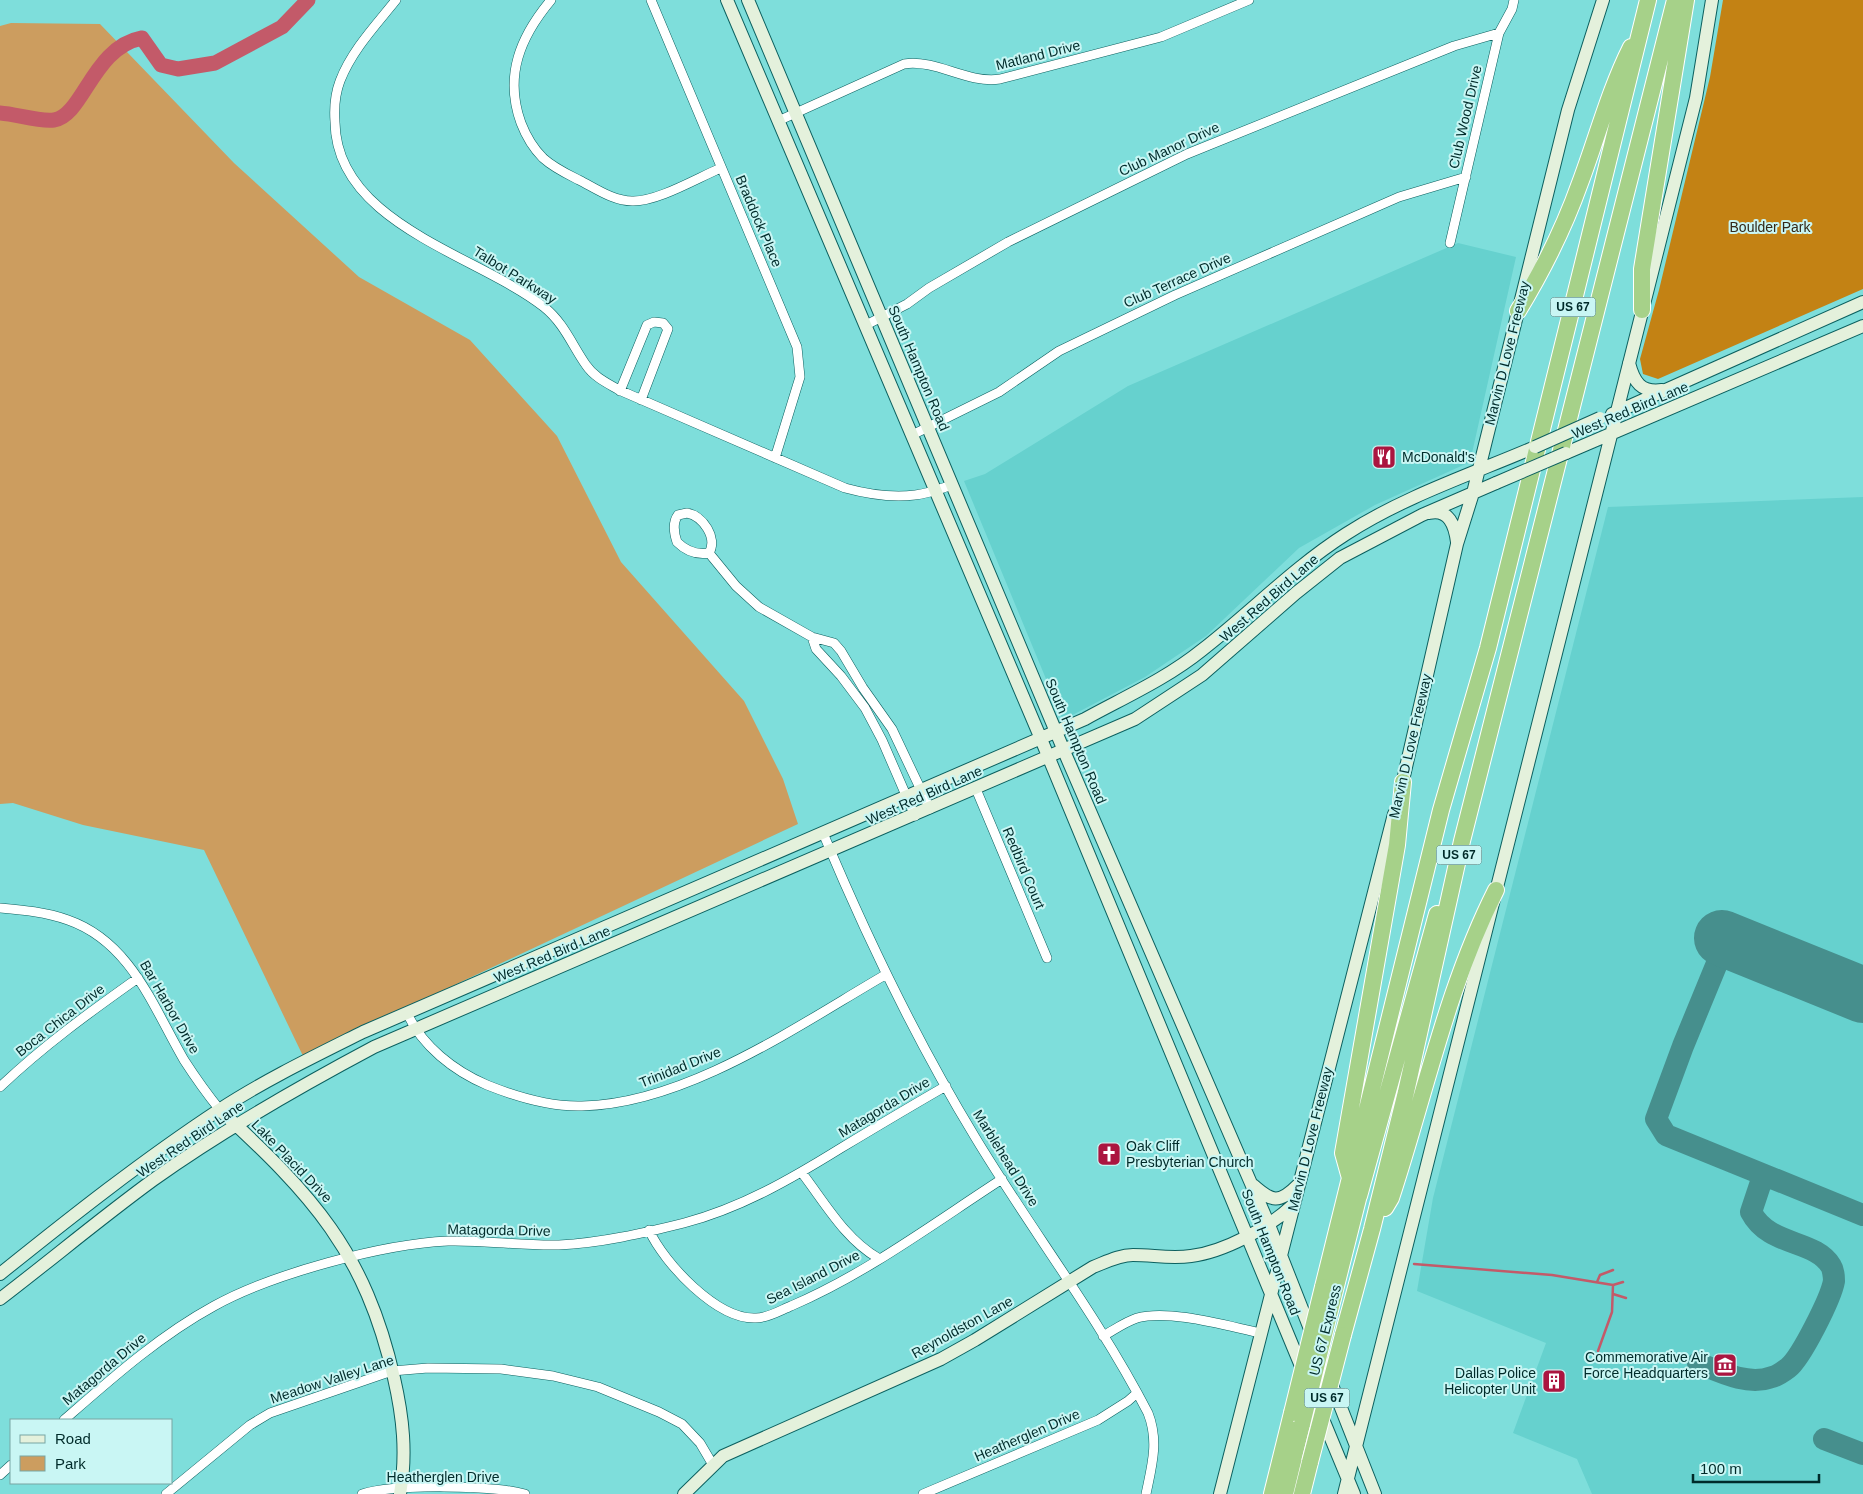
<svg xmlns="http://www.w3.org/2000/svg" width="1863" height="1494" font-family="Helvetica,sans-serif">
<rect width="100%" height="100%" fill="#7ededb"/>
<path fill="#66d1ce" d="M1458,243L1516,257L1470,462L1375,505L1299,548L1206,636L1145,677L1063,720L964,481L985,474L1128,386Z
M1863,497V1494H1592L1577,1459L1513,1433L1546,1343L1417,1291L1433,1198L1608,507Z"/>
<path fill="#cc9d5f" d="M11,23L100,24L234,163L359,277L470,340L557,436L621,562L744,701L783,779L798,824L303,1056L204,850L83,825L13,803L0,804V26Z"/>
<path fill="#c38214" d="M1723,0H1863V289L1658,379L1643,374L1640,359L1659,290L1710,77Z"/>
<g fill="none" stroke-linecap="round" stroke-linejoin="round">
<path stroke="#c35a69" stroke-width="2.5" d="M1414,1264L1552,1275L1613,1285L1623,1282
M1597,1282L1600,1275L1613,1270
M1613,1294L1626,1298
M1598,1351L1612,1312L1613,1285"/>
<path stroke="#c35a69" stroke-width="15" d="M0,113C16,114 39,122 54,120C83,116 93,47 142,38L161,65L178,69L215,63L282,27L308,0"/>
<path stroke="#468f8d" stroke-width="22" d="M1735,943L1720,956L1683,1046L1656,1119L1666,1135L1863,1215
M1698,1363C1720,1372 1748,1386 1772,1377C1777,1376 1784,1371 1788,1368C1801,1358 1831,1298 1834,1281C1834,1277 1833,1269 1831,1266C1815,1239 1769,1247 1751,1212L1763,1176
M1824,1439L1863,1454"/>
<path stroke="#468f8d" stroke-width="56" d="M1722,938L1863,995"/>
<g stroke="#0c605f" stroke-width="10">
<path id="street" d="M396,0C376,25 352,50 340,81C335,94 334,108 335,122C336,224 478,255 544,307C564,323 572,345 586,365C594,377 607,383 619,390L845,488C867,494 891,498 915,495C927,494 940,489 952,485
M551,0C520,37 504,76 521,123C526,136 533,148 543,158C554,168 567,174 579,180C595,188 613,201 632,201C657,202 697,178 721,168
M651,0L797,347L800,377L775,458
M778,121L904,64C937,59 967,84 1000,79L1161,37L1249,0
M1450,243L1499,33L1512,9L1514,0
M866,325L907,304L929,288L1008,242L1187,154L1454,46L1499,33
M620,391L647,325L654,322L663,323L668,329L641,400
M912,435L999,392L1059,351L1175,295L1399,197L1466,177
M687,513C703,516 718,538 709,553C697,555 686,551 677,542C674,533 672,523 678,515Z
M709,553L736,586L759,607L812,637L834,643L841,651L863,688L892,729L930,809
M812,637L816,649L841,676L865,708L882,740L915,816
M976,789L1047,958
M823,833C867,938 916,1040 975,1137C1031,1230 1098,1316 1148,1413C1159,1441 1152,1465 1146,1494
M0,908C23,910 46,912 68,920C131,942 153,1007 184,1060C195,1077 207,1094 220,1110
M407,1013C422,1046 454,1071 487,1085C517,1097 549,1107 582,1106C686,1104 797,1026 885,975
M0,1087C43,1046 90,1012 138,978
M802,1173C825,1203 845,1239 878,1258
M649,1230C664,1263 717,1320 756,1318C768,1318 781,1310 791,1306C866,1274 934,1223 1002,1179
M1103,1336C1114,1330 1125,1322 1137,1318C1170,1309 1227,1326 1261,1333
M64,1420C111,1379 159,1336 214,1306C272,1274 382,1244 448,1241C485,1240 522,1246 559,1245C601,1243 644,1233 684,1223C741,1208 791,1179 841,1148C876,1127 911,1106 946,1086
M0,1475L11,1465
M166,1494L250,1425L270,1413L392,1371L428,1368L501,1369L553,1376L598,1387L659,1412L682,1424L700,1443L713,1465
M362,1494C395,1484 491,1485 525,1494
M923,1494L1098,1420L1128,1401L1137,1393"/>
</g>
<g stroke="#0c605f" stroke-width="14">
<path id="secondary" d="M727,0L1041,739L1354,1494
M748,0L1067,758L1269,1225L1375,1494
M1629,363C1634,382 1641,393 1662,390
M1612,414L1863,302
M1566,453L1863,326
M1429,513C1449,508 1455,526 1457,542
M1401,789L1457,544L1473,493L1568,110L1603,0
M220,1110C312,1195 365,1251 394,1378C403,1417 407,1454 400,1494
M1253,1185C1272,1202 1279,1204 1298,1185
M0,1274C71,1217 143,1160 219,1110C265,1080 315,1056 363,1032L1085,719C1125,697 1166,679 1202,650C1251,612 1293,568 1346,534C1403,497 1472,474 1535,447
M0,1299C51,1260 101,1218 153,1180C223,1130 297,1088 374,1047L1135,719L1202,675L1296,593L1340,558L1422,515L1496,483
M684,1494L723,1456L941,1359L975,1340L1093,1267C1106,1262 1119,1255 1133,1255C1153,1255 1171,1259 1191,1256C1224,1252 1268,1228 1292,1206
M1220,1494L1394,814
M1344,1494L1696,98L1712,0"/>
</g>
<g stroke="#fff" stroke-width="18">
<path id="highway" d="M1642,310V269L1686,0
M1518,311C1543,270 1564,228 1580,183C1597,138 1609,91 1631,47
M1350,1178L1343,1153L1397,845L1403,782
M1359,1196L1437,914
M1385,1208L1391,1198C1425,1095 1447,987 1496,890
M1323,1287L1441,810L1488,648L1648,0
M1333,1298L1361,1187
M1343,1335L1372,1229L1406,1092L1462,841L1675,0
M1272,1494L1292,1413
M1285,1494L1302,1424
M1302,1494L1310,1462"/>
</g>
<use href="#street" stroke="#fff" stroke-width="9"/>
<use href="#secondary" stroke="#e4f1dc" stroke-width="12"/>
<use href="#highway" stroke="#a6d189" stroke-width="16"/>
<g stroke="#0c605f" stroke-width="14" stroke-linecap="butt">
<path id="secondary-bridge" d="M1535,447L1600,418
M1496,483L1566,453"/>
</g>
<g stroke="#fff" stroke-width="18" stroke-linecap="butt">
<path id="highway-bridge" d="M1292,1413L1323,1287
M1302,1424L1333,1298
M1310,1462L1343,1335"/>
</g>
<use href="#secondary-bridge" stroke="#e4f1dc" stroke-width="12"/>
<use href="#highway-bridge" stroke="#a6d189" stroke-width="16"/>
</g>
<defs>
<g id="restaurant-square" transform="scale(1.25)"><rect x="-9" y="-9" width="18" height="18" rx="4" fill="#ab1540" stroke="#c9f6f4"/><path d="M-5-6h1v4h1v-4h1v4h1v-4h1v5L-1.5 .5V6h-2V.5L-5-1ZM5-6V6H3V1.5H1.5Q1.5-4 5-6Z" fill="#fff"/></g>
<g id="church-square" transform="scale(1.25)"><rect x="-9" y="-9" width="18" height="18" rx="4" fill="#ab1540" stroke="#c9f6f4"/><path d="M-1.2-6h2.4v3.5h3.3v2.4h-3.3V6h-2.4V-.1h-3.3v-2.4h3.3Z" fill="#fff"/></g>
<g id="museum-square" transform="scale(1.25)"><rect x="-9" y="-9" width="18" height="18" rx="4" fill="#ab1540" stroke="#c9f6f4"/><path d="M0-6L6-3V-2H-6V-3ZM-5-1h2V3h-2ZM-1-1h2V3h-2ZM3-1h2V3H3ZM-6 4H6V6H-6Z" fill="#fff"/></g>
<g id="building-square" transform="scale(1.25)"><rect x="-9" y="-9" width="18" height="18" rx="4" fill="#ab1540" stroke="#c9f6f4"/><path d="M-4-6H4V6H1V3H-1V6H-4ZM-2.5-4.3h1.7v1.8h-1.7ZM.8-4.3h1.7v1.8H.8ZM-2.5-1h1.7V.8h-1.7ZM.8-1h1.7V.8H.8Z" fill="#fff"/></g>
</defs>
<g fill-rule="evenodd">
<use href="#restaurant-square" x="1384" y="457"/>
<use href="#church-square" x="1109" y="1154"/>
<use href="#museum-square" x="1725" y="1365"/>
<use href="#building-square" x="1554" y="1381"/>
</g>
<g text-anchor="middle" stroke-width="4" stroke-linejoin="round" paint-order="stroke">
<g fill="#c9f6f4" stroke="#3c6867" stroke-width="1">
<rect x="1550.5" y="297.5" width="45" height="19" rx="4"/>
<rect x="1436.5" y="845.5" width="45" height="19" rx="4"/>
<rect x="1304.5" y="1388.5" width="45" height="19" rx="4"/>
</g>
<g font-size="12" font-weight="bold" fill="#002b2a">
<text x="1573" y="311">US 67</text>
<text x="1459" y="859">US 67</text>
<text x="1327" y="1402">US 67</text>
</g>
<g font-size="14" fill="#002b2a" stroke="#c9f6f4">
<text transform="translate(1038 55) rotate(-14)" y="5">Matland Drive</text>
<text transform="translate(1465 117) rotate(-77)" y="5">Club Wood Drive</text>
<text transform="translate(1169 149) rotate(-25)" y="5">Club Manor Drive</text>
<text transform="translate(759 221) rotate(67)" y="5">Braddock Place</text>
<text transform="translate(515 275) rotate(32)" y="5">Talbot Parkway</text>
<text transform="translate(1177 280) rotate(-24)" y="5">Club Terrace Drive</text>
<text transform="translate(1507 353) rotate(-76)" y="5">Marvin D Love Freeway</text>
<text transform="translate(919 368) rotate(67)" y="5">South Hampton Road</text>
<text transform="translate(1630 410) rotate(-23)" y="5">West Red Bird Lane</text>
<text transform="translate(1269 598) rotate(-41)" y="5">West Red Bird Lane</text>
<text transform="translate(1076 741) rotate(67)" y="5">South Hampton Road</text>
<text transform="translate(1410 746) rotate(-77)" y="5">Marvin D Love Freeway</text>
<text transform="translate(924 795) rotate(-24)" y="5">West Red Bird Lane</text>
<text transform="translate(1024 868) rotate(67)" y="5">Redbird Court</text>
<text transform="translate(552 954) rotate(-23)" y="5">West Red Bird Lane</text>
<text transform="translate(170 1007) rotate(60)" y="5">Bar Harbor Drive</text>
<text transform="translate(60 1020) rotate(-38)" y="5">Boca Chica Drive</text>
<text transform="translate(680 1067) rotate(-22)" y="5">Trinidad Drive</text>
<text transform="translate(884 1107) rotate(-31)" y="5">Matagorda Drive</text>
<text transform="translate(190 1139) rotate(-34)" y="5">West Red Bird Lane</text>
<text transform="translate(1310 1139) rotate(-76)" y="5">Marvin D Love Freeway</text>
<text transform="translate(1006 1158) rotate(58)" y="5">Marblehead Drive</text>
<text transform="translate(292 1161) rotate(46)" y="5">Lake Placid Drive</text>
<text transform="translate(499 1230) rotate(1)" y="5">Matagorda Drive</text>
<text transform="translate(1271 1252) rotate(68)" y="5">South Hampton Road</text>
<text transform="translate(813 1277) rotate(-27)" y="5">Sea Island Drive</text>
<text transform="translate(962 1327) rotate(-29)" y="5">Reynoldston Lane</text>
<text transform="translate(1325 1330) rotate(-76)" y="5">US 67 Express</text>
<text transform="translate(104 1369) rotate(-40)" y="5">Matagorda Drive</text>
<text transform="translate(332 1379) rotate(-18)" y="5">Meadow Valley Lane</text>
<text transform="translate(1027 1435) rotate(-23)" y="5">Heatherglen Drive</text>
<text x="443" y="1482">Heatherglen Drive</text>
</g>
<g font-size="14" fill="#342817" stroke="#c9f6f4">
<text x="1770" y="232">Boulder Park</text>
</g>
<g font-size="14" fill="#002b2a" stroke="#c9f6f4" text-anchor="start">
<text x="1402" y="462">McDonald's</text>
<text x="1126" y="1151">Oak Cliff<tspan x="1126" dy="16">Presbyterian Church</tspan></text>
<text x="1708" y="1362" text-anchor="end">Commemorative Air<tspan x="1708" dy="16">Force Headquarters</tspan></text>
<text x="1536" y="1378" text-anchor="end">Dallas Police<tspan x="1536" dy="16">Helicopter Unit</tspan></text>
</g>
</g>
<rect x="10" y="1419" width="162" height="65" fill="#c9f6f4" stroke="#79a5a3"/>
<rect x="20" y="1435" width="25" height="8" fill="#e4f1dc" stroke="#79a5a3"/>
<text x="55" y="1444" font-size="15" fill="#002b2a">Road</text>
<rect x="20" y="1456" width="25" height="15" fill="#cc9d5f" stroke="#79a5a3"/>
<text x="55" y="1469" font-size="15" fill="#002b2a">Park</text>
<path d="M1693 1474v8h126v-8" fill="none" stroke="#002b2a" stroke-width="2.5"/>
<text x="1700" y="1474" font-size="15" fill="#002b2a" stroke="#c9f6f4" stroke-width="4" paint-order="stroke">100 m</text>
</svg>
